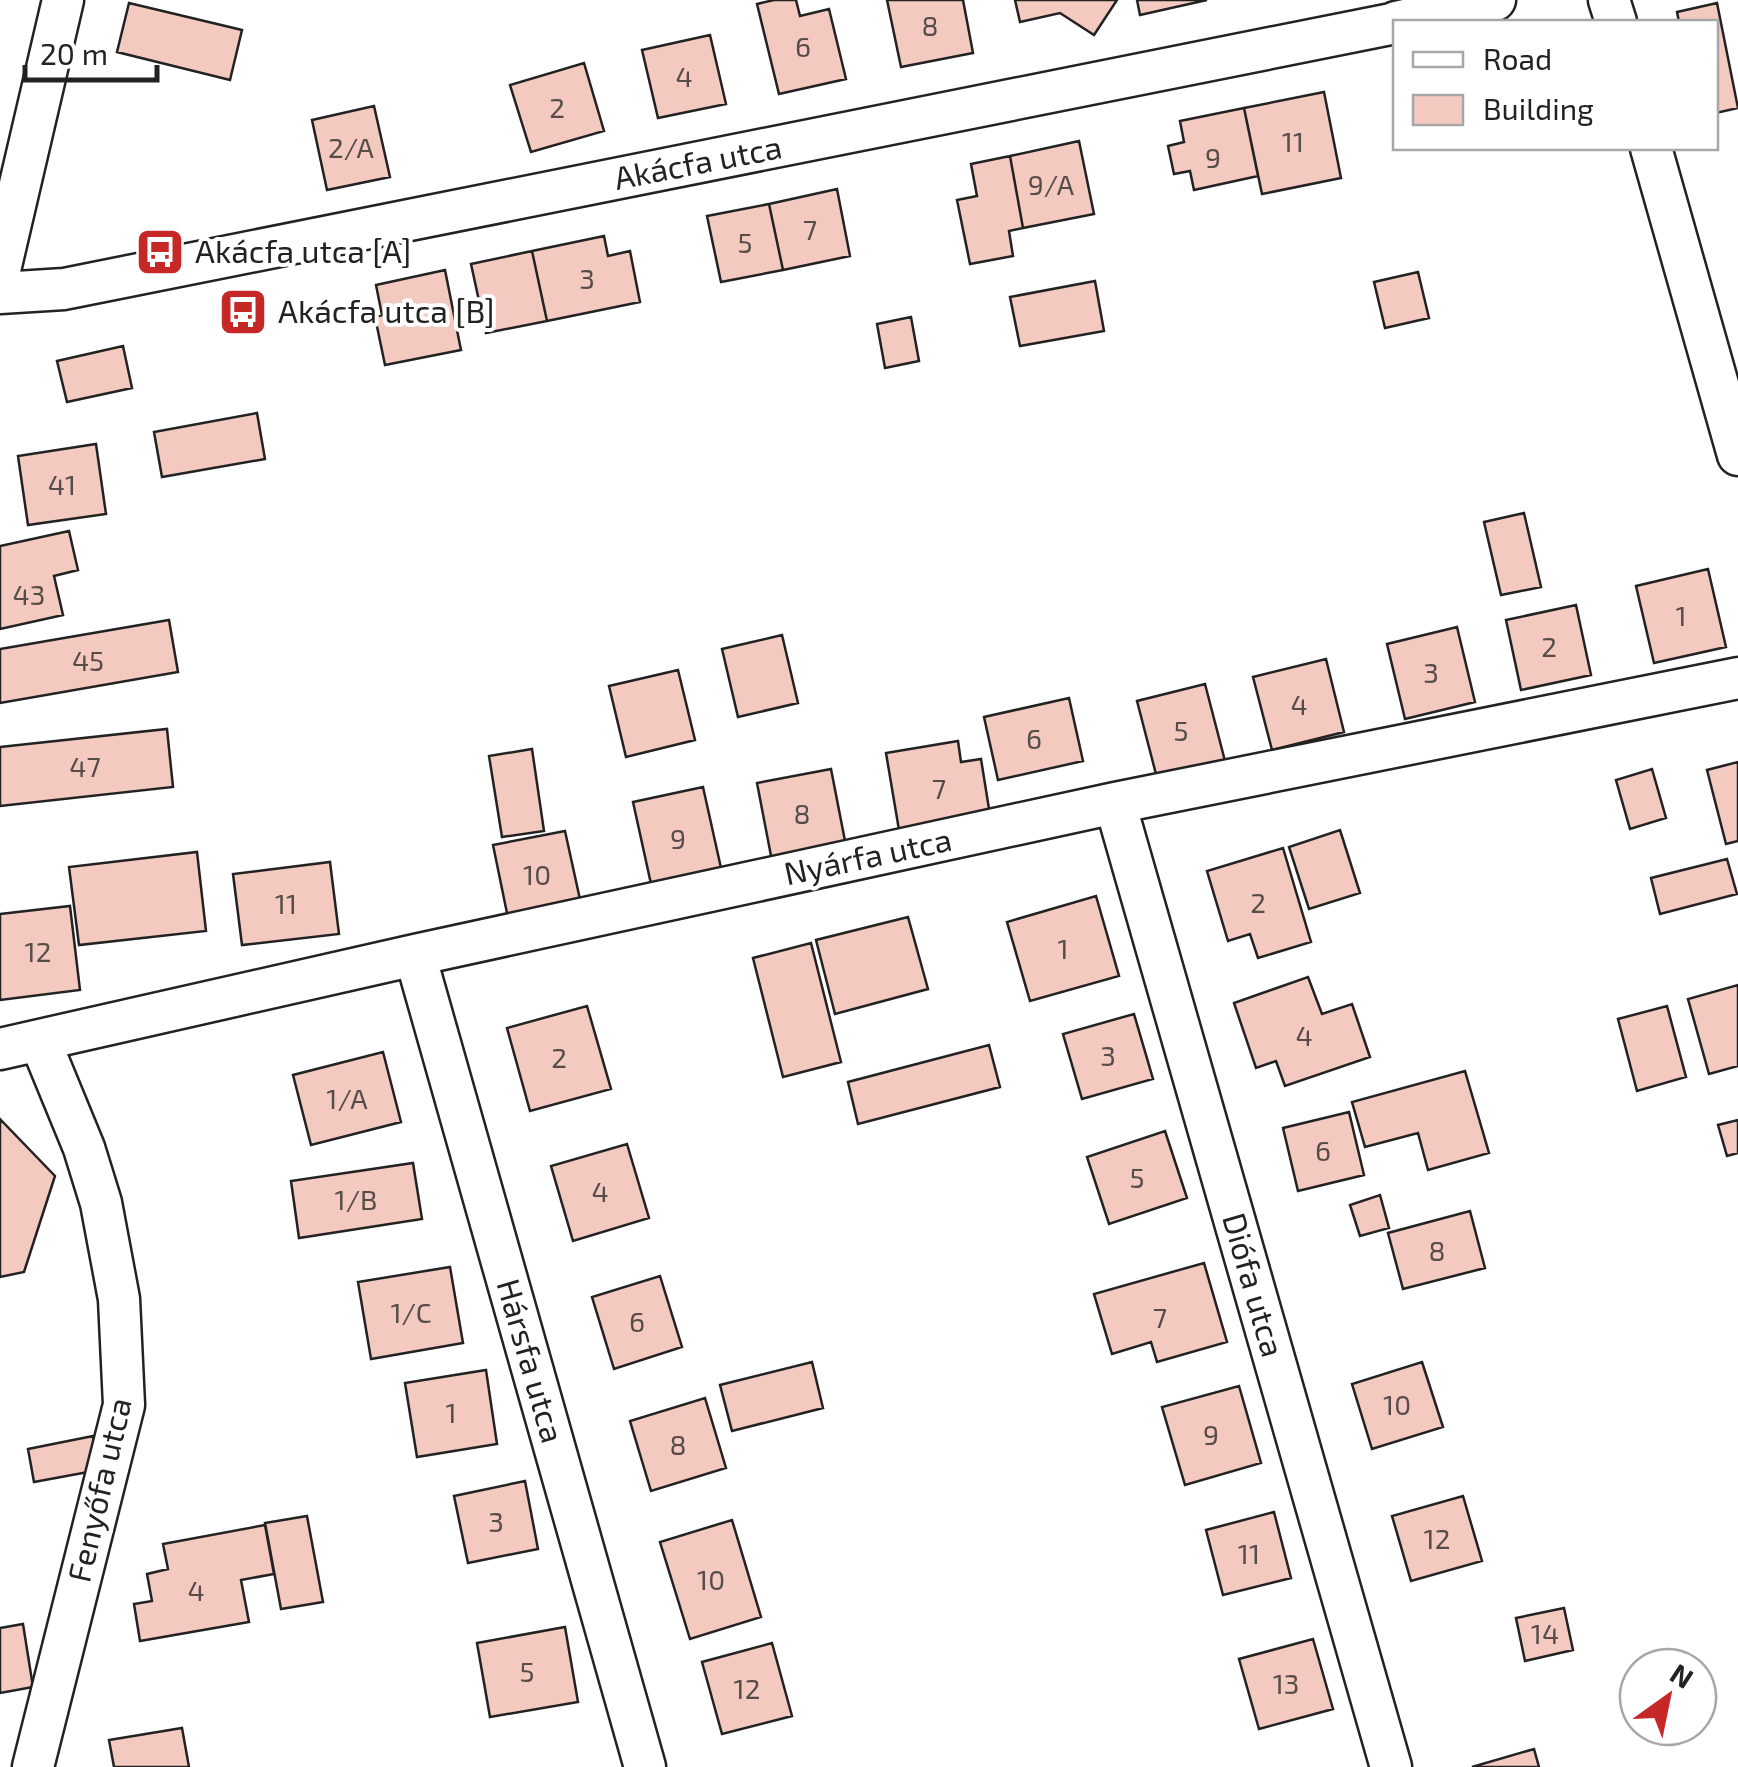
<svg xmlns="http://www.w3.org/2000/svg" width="1738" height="1767" font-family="'Exo 2',sans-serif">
<rect width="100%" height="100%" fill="#fff"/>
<path fill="#f3c9c0" stroke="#222" stroke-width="2.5" d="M774,0H796L800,16L829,9L846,79L779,94L757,4Z
M887,0H963L973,53L901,67Z
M1015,0H1117L1094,35L1060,13L1020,22Z
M1137,0H1207L1140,15Z
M129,3L242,30L230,80L117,52Z
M1717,3L1738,108L1716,113V22H1679L1677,12Z
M710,35L726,104L658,118L642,50Z
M584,63L604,131L531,152L510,85Z
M1324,92L1341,178L1262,194L1244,108Z
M374,106L390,177L327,190L312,120Z
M1244,108L1258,176L1194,190L1190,171L1174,174L1168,146L1184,142L1180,121Z
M1079,141L1094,214L1023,228L1010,156Z
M1010,156L1023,228L1009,231L1013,256L970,264L957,200L977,196L971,164Z
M837,189L850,256L783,270L769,204Z
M769,204L783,270L721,282L707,216Z
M604,236L608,256L630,251L640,302L547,321L532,251Z
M532,251L547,321L486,333L471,264Z
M445,270L461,350L385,365L375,317L382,315L376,285Z
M1418,272L1429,318L1385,328L1374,282Z
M1095,281L1104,331L1020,346L1010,297Z
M911,317L919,361L885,368L877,324Z
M123,346L132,388L67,402L57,361Z
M257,413L265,459L162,477L154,432Z
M96,444L106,514L28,525L18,456Z
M1524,513L1541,587L1501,595L1484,522Z
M69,531L78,570L54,576L63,615L0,629V546Z
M1708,569L1726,647L1654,663L1636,586Z
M1576,605L1591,675L1521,690L1506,620Z
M169,620L178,672L0,703V649Z
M1457,627L1475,702L1405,719L1387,644Z
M782,635L798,703L738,717L722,649Z
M1326,659L1344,732L1272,750L1253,677Z
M678,670L695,740L626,757L609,686Z
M1205,684L1225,761L1157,778L1137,701Z
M1069,698L1083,761L998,780L984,717Z
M167,729L173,787L0,806V747Z
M958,741L961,762L981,759L990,815L899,830L886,753Z
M532,749L544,831L502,837L489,756Z
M1738,762V841L1726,844L1707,770Z
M831,769L846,846L772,861L757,783Z
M1652,769L1666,818L1630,829L1616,780Z
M703,787L723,877L653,893L633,802Z
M1340,830L1360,893L1309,909L1289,847Z
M565,831L581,904L508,918L493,845Z
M1283,848L1311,942L1258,958L1250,934L1228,941L1207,871Z
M197,852L206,931L79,945L69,867Z
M1727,859L1737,894L1660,914L1651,878Z
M330,862L339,934L242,945L233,874Z
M1096,896L1119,976L1030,1001L1007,922Z
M70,906L80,990L0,1000V914Z
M908,917L928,989L835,1014L816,940Z
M811,943L841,1062L783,1077L753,958Z
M1308,977L1322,1014L1352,1004L1370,1057L1285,1086L1276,1061L1256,1068L1234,1003Z
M1738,985V1066L1709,1074L1688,999Z
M587,1006L611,1089L530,1111L507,1028Z
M1667,1006L1686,1077L1637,1091L1618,1019Z
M1134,1014L1153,1079L1082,1099L1063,1034Z
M989,1045L1000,1087L858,1124L848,1082Z
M383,1052L401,1122L311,1145L293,1075Z
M1465,1071L1489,1153L1428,1170L1418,1133L1365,1147L1352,1102Z
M1349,1112L1364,1175L1298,1191L1283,1128Z
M0,1119L55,1176L24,1272L0,1277Z
M1738,1120V1153L1727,1156L1718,1125Z
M1165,1131L1187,1198L1109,1224L1087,1157Z
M627,1144L649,1218L573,1241L551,1166Z
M413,1163L422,1219L299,1238L291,1181Z
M1380,1195L1389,1228L1360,1236L1350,1205Z
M1470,1211L1485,1268L1403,1289L1388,1233Z
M1204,1263L1227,1342L1157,1362L1151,1342L1112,1354L1094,1294Z
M450,1267L463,1343L371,1359L358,1282Z
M660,1276L682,1347L614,1369L592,1297Z
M812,1362L823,1408L732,1431L720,1385Z
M1422,1362L1443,1427L1372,1449L1352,1384Z
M486,1370L497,1444L417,1457L405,1383Z
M1239,1386L1261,1463L1185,1485L1162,1407Z
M705,1398L726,1468L651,1491L630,1421Z
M93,1436L99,1470L34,1482L28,1449Z
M525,1481L538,1549L468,1563L454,1496Z
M1463,1496L1482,1561L1411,1581L1392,1516Z
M1274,1512L1291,1578L1223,1595L1206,1530Z
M307,1516L323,1602L281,1609L265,1523Z
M732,1520L761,1617L690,1639L660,1542Z
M265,1525L274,1574L241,1580L249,1622L140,1641L134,1604L152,1601L147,1574L168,1569L163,1544Z
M1564,1608L1573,1650L1525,1661L1516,1618Z
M23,1624L33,1687L0,1693V1628Z
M565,1627L578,1702L490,1717L477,1643Z
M1313,1639L1333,1709L1259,1729L1239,1659Z
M772,1643L792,1716L722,1734L702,1662Z
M182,1728L189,1767H114L109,1740Z
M1534,1749L1539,1767H1472Z"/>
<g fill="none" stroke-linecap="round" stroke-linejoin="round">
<g stroke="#222" stroke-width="45">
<path id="street" d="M1609,0L1616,22
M1396,22L1495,0
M1651,148L1738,455
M0,270L63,0
M0,293L64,289L1396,23
M1115,803L1391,1767
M415,955L645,1767
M0,1049L415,955L1115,803L1738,678
M33,1767L124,1405L119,1299L101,1203L84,1148L40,1041"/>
</g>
<use href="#street" stroke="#fff" stroke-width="40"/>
</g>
<defs>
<g id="bus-square" transform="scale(2.5)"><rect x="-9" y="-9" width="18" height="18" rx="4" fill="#c62828" stroke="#fff"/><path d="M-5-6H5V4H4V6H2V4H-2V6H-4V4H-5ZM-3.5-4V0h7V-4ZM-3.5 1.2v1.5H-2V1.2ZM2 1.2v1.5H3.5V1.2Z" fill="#fff"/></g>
</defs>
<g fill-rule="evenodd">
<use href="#bus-square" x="160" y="252"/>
<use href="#bus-square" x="243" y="312"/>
</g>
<g text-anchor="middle" stroke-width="8" stroke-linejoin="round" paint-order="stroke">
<g font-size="28" fill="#564c4a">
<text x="930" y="36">8</text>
<text x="803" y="57">6</text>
<text x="684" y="87">4</text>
<text x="557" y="118">2</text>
<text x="1293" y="152">11</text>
<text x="351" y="158">2/A</text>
<text x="1213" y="168">9</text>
<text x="1051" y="195">9/A</text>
<text x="810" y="240">7</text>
<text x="745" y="253">5</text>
<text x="587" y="289">3</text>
<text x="62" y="495">41</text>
<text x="29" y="605">43</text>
<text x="1681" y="626">1</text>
<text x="1549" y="657">2</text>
<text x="88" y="671">45</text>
<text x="1431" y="683">3</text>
<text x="1299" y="715">4</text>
<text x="1181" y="741">5</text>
<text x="1034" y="749">6</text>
<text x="85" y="777">47</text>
<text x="939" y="799">7</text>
<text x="802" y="824">8</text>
<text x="678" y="849">9</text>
<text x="537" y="885">10</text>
<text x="1258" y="913">2</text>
<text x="286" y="914">11</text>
<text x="1063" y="959">1</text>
<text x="38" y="962">12</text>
<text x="1304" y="1046">4</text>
<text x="1108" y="1066">3</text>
<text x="559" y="1068">2</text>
<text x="347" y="1109">1/A</text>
<text x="1323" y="1161">6</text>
<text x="1137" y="1188">5</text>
<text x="600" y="1202">4</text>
<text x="356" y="1210">1/B</text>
<text x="1437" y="1261">8</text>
<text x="411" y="1323">1/C</text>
<text x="1160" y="1328">7</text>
<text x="637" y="1332">6</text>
<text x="1397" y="1415">10</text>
<text x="451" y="1423">1</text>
<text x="1211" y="1445">9</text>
<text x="678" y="1455">8</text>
<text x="496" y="1532">3</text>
<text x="1437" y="1549">12</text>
<text x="1249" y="1564">11</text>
<text x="711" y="1590">10</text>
<text x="196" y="1601">4</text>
<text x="1545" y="1644">14</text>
<text x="527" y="1682">5</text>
<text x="1286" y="1694">13</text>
<text x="747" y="1699">12</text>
</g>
<g font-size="32" fill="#222" stroke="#fff">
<text transform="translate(698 163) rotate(-11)" y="11">Akácfa utca</text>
<text transform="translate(868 857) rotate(-12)" y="11">Nyárfa utca</text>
<text transform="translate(1253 1285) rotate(74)" y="11">Diófa utca</text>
<text transform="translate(530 1361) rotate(74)" y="11">Hársfa utca</text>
<text transform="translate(100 1490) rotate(-77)" y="11">Fenyőfa utca</text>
</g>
<g font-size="32" fill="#222" stroke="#fff" text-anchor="start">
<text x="195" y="263">Akácfa utca [A]</text>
<text x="278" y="323">Akácfa utca [B]</text>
</g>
</g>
<rect x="1393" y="20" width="325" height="130" fill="#ffffff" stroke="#a7a7a7" stroke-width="2.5"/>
<rect x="1413" y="52" width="50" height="15" fill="#ffffff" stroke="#a7a7a7" stroke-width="2.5"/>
<text x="1483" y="70" font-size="30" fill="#222222">Road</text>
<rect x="1413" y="95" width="50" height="30" fill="#f3c9c0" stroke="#a7a7a7" stroke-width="2.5"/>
<text x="1483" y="120" font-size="30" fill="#222222">Building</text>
<g transform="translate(1668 1697) rotate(33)"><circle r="48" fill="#ffffff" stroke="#a7a7a7" stroke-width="2.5"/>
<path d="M0-8L18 38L0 25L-18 38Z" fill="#c62828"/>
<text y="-15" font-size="28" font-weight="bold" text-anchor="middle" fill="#222222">N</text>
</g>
<path d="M25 65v15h132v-15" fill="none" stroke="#222222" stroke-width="5"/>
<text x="40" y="65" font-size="30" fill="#222222" stroke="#ffffff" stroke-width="8" paint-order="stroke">20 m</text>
</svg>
